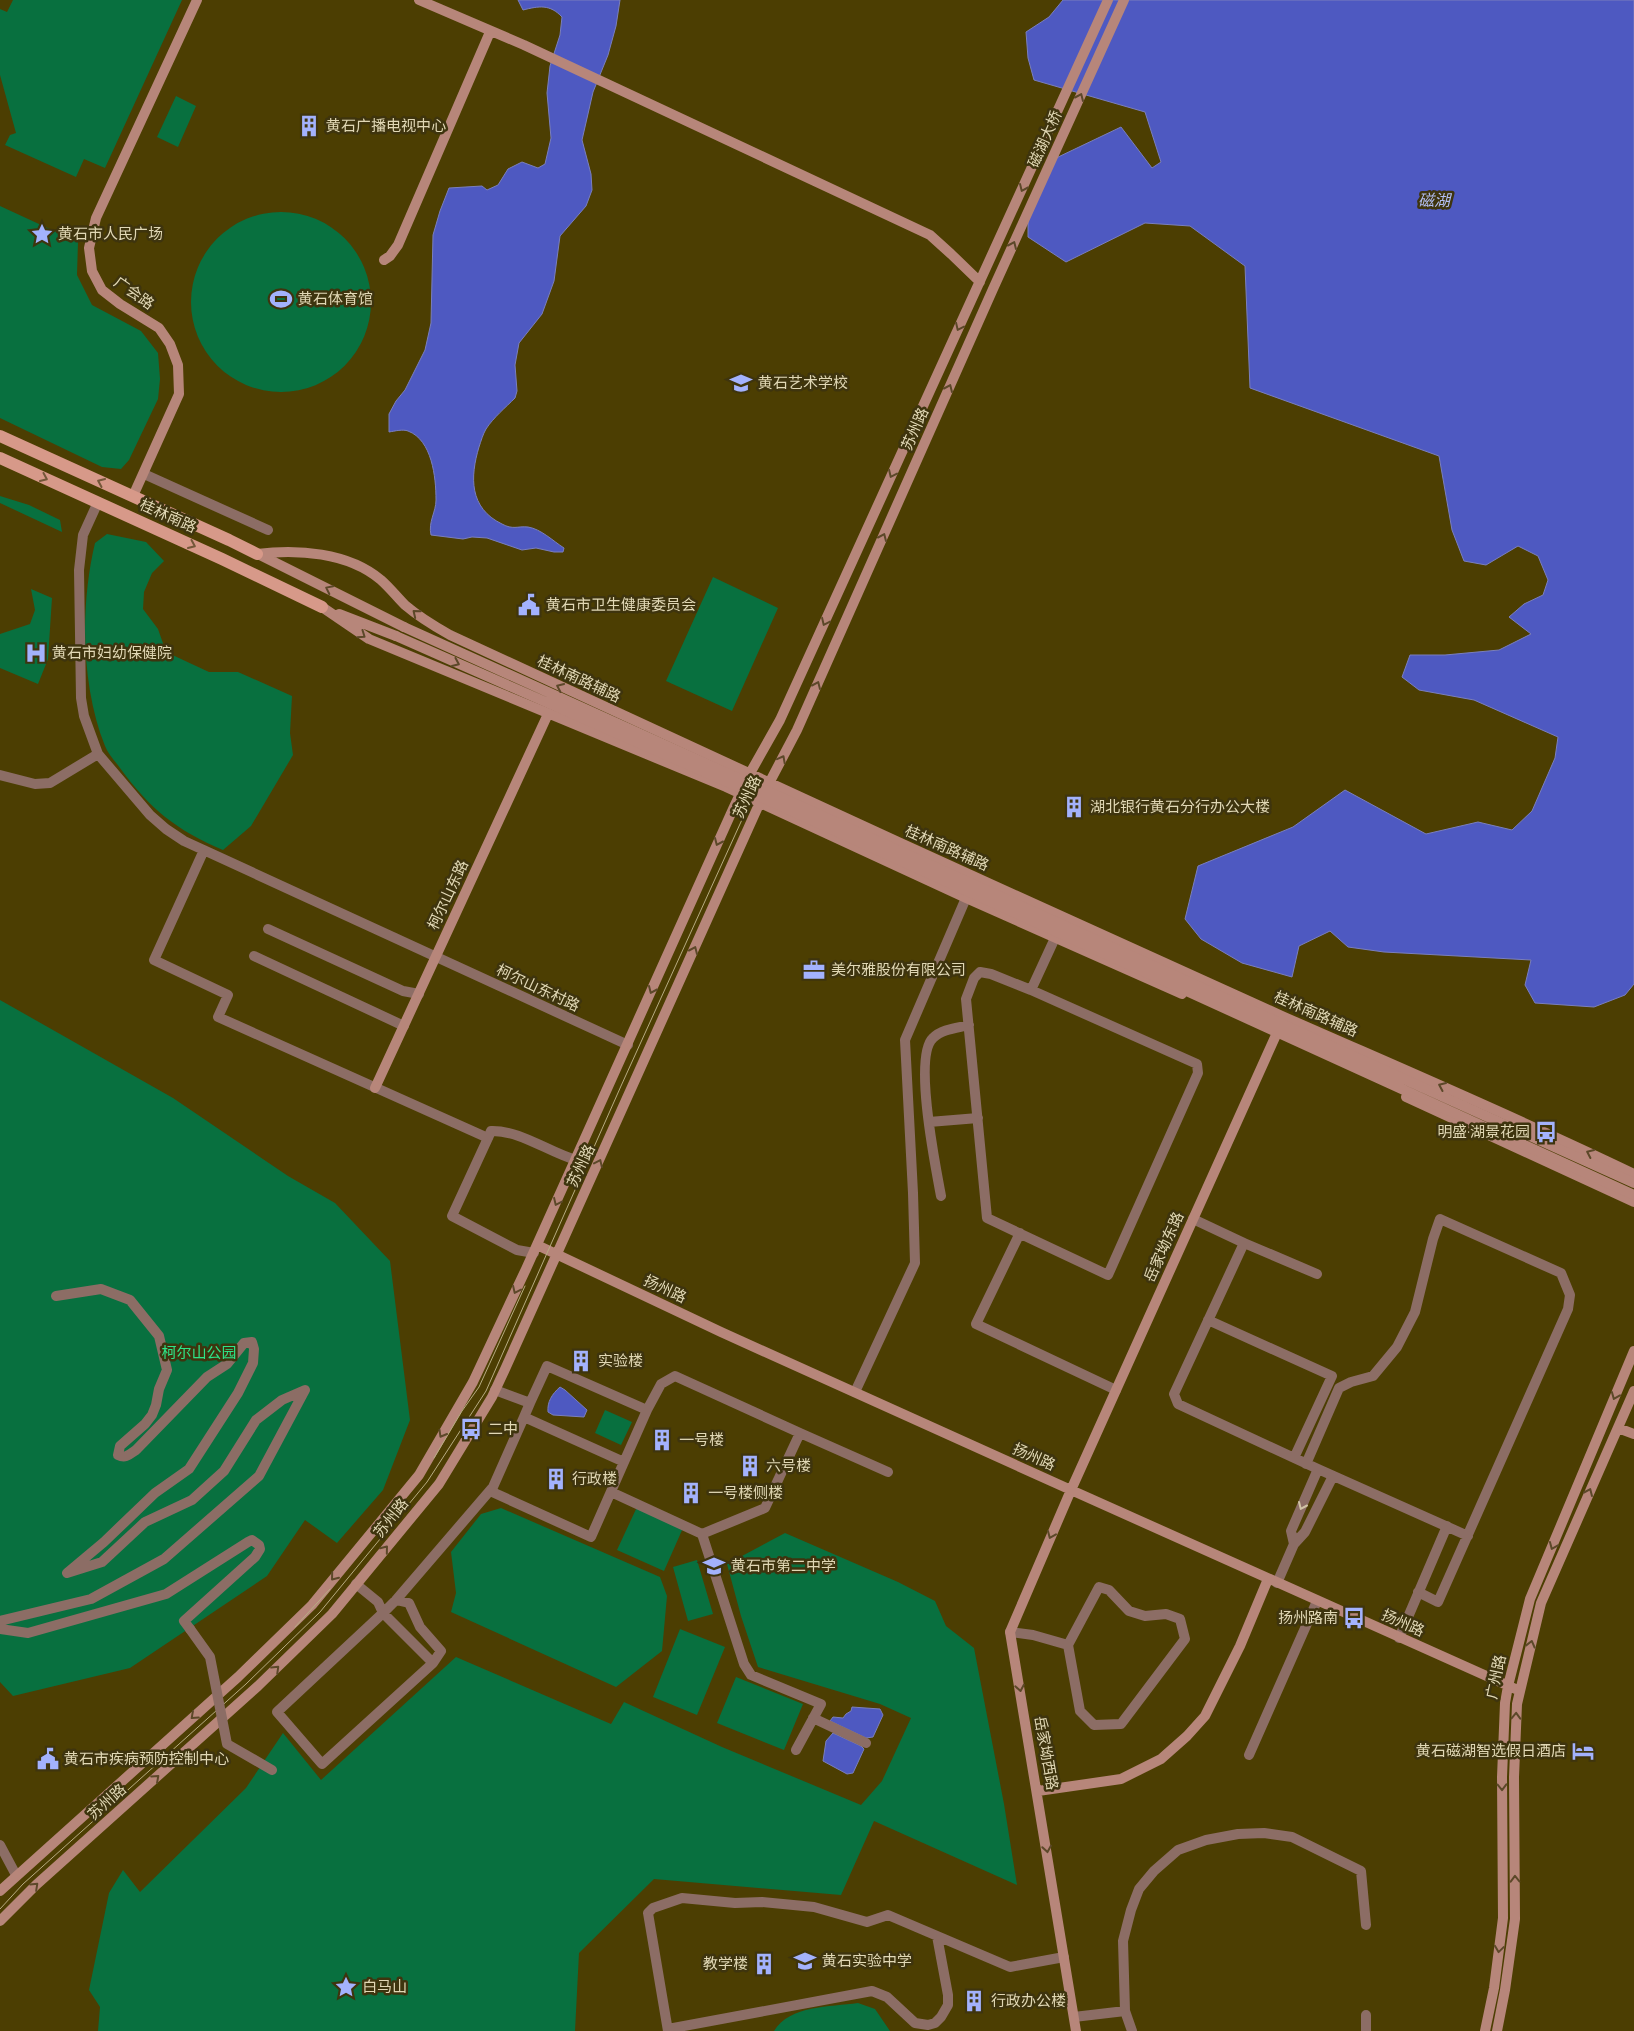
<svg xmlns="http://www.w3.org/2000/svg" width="1634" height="2031" font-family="Raleway,'Noto Sans SC',sans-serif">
<rect width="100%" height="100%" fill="#4c3e02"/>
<path fill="#08703f" d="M13,0H182L105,168L84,159L76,177L5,145L10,135L16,133L0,75V9L7,12Z
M176,96L196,106L178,147L157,137Z
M0,206L78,242L77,275L92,305L141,331L158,353L160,379L158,399L129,460L121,469L102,467L0,418Z
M191 302a90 90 0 1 1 180 0a90 90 0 1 1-180 0Z
M0,496L29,505L60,520L62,532L0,503Z
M107,534L146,542L164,561L152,573L144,592L143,609L158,629L166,652L209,672H238L292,696L290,733L293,755L251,826L223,850C176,830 150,809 120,768C115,761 108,754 105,746C81,686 80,606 95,543Z
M713,577L778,608L732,711L666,681Z
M31,589L52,598L48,659L38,684L0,668V634L30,624L35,610Z
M0,1000L173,1098L288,1176L335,1203L390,1261L410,1420L383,1490L337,1543L305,1520L267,1576L130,1668L13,1696L0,1682Z
M605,1410L632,1422L621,1445L595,1433Z
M637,1507L683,1528L664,1571L617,1550Z
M501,1508L660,1577L667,1596L662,1651L616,1687L451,1612L456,1593L451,1552L481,1514Z
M785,1533L898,1582L935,1601L946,1626L974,1648L1004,1804L1017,1885L874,1821L841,1895L654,1879L579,1953L575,2031H98L100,2007L89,1990L109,1893L123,1870L140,1892L246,1788L283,1733L321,1780L456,1657L611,1724L624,1702L722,1747L861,1805L882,1781L911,1718L880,1704L758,1667L741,1616L727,1564Z
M697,1560L713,1614L688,1621L673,1567Z
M680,1629L725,1647L697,1715L653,1697Z
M736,1677L803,1704L784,1750L717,1723Z
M858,2003L875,2009L890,2031H774C790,2005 830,2007 858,2003Z"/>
<path fill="#4e59c1" stroke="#7a7fbd" d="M518,0H620L616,26L608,55L593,92L582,140L591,174L592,190L586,206L560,236L554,281L542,314L519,343L515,365L517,391L515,398C506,407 493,418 486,429C483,434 481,441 479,447C470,477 469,508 502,524C513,530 517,526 528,527C541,529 553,541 564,548L563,552H554L536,548L522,550L487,538L472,537L463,539L431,535C428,522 436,512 436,500C436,477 432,440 408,431C403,429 395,431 389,432V414L396,401L405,390L425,350L431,323L433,235L440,211L449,188L482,186L487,190L498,185L508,169L522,162L538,168L545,164L551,138L547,93L550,66L560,35L562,17C550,4 539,6 523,10Z
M1063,0H1634V984L1625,995L1594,1007L1535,1003L1525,985L1531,960L1384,952L1348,947L1330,931L1299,946L1292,977L1242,963L1201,939L1185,919L1198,866L1293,827L1345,790L1426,834L1478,822L1512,830L1532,811L1555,758L1558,737L1474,700L1419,690L1402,677L1410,655H1445L1499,650L1531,634L1509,617L1524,604L1543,595L1548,580L1538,556L1518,546L1486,565L1464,561L1452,530L1439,456L1250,388L1245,266L1190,226L1145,223L1066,262L1028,237V206L1054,159L1121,127L1152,168L1161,162L1145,112L1034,80L1028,58L1026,32L1049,17Z
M560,1387L565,1390L587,1410L584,1417L553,1415L548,1412C547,1402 552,1394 560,1387Z
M852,1707L880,1709L883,1715L873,1737L866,1738L830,1721L833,1717L843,1718L846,1714L851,1711Z
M833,1733L861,1746L864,1749L853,1773L847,1774L823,1761L826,1741Z"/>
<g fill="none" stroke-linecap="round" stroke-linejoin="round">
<path stroke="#8c6d65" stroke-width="10" d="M144,474L268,530
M98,502L83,535L79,570L81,698L84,716L98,754L150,815L166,829L184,841L628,1045
M0,775L35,784L50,783L98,754
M204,850L154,960L228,995L218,1017L488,1138L491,1131C520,1130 548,1152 576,1160
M268,929L403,991L419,994
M254,956L404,1026
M980,972L991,974L1031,990L1197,1064L1198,1073L1108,1275L987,1218L966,999L974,978Z
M1031,990L1055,938
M929,1122L978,1118
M488,1138L452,1216L517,1250L534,1253
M941,1196C936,1169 913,1056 933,1038C942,1029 957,1028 969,1025
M1193,1219L1244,1243
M1020,1233L976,1324L1116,1390
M1317,1274L1244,1243L1174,1394L1178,1404L1318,1469L1468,1536
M1208,1320L1332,1376L1294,1458
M495,1390L530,1403L524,1417L624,1462L647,1410L547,1366L530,1403
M855,1392L915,1263L913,1193L905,1040L966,898
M647,1410L661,1384L675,1376L800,1433L765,1508L702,1534
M800,1433L888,1472
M1306,1464L1339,1388L1351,1382L1373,1376L1397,1347L1415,1312L1433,1239L1440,1219L1561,1273L1570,1295L1568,1309L1438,1602L1418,1592
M490,1491L591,1537L624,1462
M611,1492L702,1534L744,1664L751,1675L821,1704L796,1750
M1294,1544L1291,1531L1318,1469
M1277,1583L1294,1544L1305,1532L1333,1476
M356,1584L378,1602L383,1613L433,1663L322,1764L277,1712L383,1613L396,1600L493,1487L524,1417
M396,1600L409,1603L420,1627L441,1651L433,1663
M0,1621L91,1599L164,1559L259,1476L305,1390L282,1400L256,1420L224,1471L192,1500L145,1522L102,1562L67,1573L104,1542L155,1493L189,1469L238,1393L253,1363L254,1349L252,1342L244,1343L227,1364L207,1377L136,1450C130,1454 126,1459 118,1455L120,1446L145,1424L152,1415L156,1405L159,1389L167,1370L159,1336L130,1300L101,1289L56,1296
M0,1629L28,1633L166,1594L248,1542L252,1540L259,1545L260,1549L255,1557L184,1621L190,1629
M1010,1632L1033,1635L1068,1645L1080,1711L1094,1725L1121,1724L1185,1639L1180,1619L1166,1614L1145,1616L1129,1611L1109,1590L1099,1587L1068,1645
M1399,1638L1447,1526
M813,1718L866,1743
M1249,1755L1317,1601
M0,1845L16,1875
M1125,2011L1132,2031
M1366,2015V2031
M1074,2017L1125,2011L1123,1941L1131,1910L1139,1889L1154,1871L1178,1850L1206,1840L1238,1834L1264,1833L1292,1837L1361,1871L1366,1925
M668,2029L872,1991L887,1997L915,2023L928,2025L935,2023L941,2017L948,2005V1995L937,1936
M668,2031L648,1913L653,1908L682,1898L735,1903L762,1902L814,1907L867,1922L888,1915L1010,1967L1064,1957"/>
<path stroke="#b7867a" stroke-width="10" d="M419,0L524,45L930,235L951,254L980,282
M384,260L390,256L398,245L490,32
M133,496L179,394L178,365L170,344L159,328L120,304L102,290L92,271L89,248L96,218L197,0
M257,554C297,549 348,552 381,580C390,588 397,597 405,605C419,617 434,626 450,635C726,764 1004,891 1282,1016C1400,1068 1518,1118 1634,1174
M258,554L404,627
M322,607L369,639L726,787L966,898L1182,994
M339,614L396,636
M375,1088L548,714
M1406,1097L1634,1202
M537,1245L721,1332L1071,1490L1520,1691
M1618,1428L1634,1434
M1038,1791L1121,1779L1161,1759L1187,1736L1205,1716L1240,1646L1268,1579
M0,1891L238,1677L312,1605L419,1475L473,1382L526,1269L733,809L749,775L780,720L1108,0
M0,1921L36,1885L258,1686L332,1614L439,1484L492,1397L506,1367L765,791L797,730L993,289L1124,0
M1076,2031L1010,1632L1071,1490L1281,1024
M1485,2031L1494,1988L1503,1918L1502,1777L1505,1703L1508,1686L1530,1599L1634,1351
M1497,2031L1505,1990L1515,1919L1514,1777L1517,1704L1541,1603L1634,1391"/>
<path stroke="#d79989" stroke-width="12" d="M0,436L229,540L257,554
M0,458L222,559L322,607"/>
<path stroke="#b7ac82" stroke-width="1" d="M434,1458L462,1411L479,1387L525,1286
M295,1627L330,1589
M0,1909L23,1884L246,1684L320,1612L427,1482L486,1391L621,1086L750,802L755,795H763L792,806L1634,1191"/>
<path stroke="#8c6d65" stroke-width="10" d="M190,1629L210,1657L227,1744L272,1770"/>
<path stroke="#b7867a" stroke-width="10" d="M404,627L1634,1183
M396,636L750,792L1634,1195"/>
</g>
<defs><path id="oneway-chevron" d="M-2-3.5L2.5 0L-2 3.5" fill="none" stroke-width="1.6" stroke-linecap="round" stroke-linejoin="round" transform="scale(1.25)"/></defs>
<g stroke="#5c4829">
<use href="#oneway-chevron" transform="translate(1080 97) rotate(-66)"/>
<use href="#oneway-chevron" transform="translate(1023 188) rotate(114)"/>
<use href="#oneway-chevron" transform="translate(1013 245) rotate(-66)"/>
<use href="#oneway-chevron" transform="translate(959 327) rotate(115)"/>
<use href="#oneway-chevron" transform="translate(949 388) rotate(-66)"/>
<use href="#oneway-chevron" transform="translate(892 474) rotate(115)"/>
<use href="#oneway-chevron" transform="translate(883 537) rotate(-66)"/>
<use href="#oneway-chevron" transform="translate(329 589) rotate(-154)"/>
<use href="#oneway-chevron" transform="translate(416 613) rotate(-141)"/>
<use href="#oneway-chevron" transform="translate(825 622) rotate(115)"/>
<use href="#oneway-chevron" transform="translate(362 635) rotate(35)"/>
<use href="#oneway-chevron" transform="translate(456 663) rotate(24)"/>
<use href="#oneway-chevron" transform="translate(817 685) rotate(-66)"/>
<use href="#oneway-chevron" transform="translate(560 687) rotate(-155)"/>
<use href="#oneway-chevron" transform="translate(782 759) rotate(-62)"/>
<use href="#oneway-chevron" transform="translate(718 842) rotate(114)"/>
<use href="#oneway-chevron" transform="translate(694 950) rotate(-66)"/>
<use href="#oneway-chevron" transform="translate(652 990) rotate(114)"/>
<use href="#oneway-chevron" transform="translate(1442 1086) rotate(-156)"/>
<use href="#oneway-chevron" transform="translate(1590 1153) rotate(-155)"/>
<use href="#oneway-chevron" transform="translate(599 1163) rotate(-65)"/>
<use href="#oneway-chevron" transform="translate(557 1202) rotate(115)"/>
<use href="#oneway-chevron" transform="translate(516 1290) rotate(115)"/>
<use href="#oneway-chevron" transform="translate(1615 1396) rotate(112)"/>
<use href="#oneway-chevron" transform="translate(442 1434) rotate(120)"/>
<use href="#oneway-chevron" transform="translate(1589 1492) rotate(-66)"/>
<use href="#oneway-chevron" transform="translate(1051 1535) rotate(113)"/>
<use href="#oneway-chevron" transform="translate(1553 1546) rotate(113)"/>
<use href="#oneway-chevron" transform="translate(385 1549) rotate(-51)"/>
<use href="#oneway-chevron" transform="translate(334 1577) rotate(129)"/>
<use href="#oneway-chevron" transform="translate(1531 1644) rotate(-76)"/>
<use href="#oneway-chevron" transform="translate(276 1669) rotate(-44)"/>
<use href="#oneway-chevron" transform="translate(1020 1688) rotate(80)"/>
<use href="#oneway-chevron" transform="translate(194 1716) rotate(138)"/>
<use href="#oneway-chevron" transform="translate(1516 1716) rotate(-88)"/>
<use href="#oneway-chevron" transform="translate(156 1778) rotate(-42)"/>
<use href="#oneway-chevron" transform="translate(1502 1787) rotate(89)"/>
<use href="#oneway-chevron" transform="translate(1047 1849) rotate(81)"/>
<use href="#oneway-chevron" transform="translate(1515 1879) rotate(-91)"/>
<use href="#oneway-chevron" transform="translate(35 1886) rotate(-43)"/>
<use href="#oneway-chevron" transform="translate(1499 1949) rotate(98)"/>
</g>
<g stroke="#745739">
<use href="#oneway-chevron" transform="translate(44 478) rotate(24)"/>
<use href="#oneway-chevron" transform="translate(101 482) rotate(-156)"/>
<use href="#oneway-chevron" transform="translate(192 545) rotate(24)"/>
</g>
<use stroke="#d0c3a5" href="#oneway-chevron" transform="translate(1302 1506) rotate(114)"/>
<defs>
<g id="building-bare" transform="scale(1.725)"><path d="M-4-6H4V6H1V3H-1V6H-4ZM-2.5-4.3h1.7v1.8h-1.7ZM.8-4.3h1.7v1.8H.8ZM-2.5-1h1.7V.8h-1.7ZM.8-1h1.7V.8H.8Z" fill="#a3b2fd" stroke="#3e340e" stroke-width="2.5" paint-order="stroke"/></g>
<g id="sight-bare" transform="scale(1.725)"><path d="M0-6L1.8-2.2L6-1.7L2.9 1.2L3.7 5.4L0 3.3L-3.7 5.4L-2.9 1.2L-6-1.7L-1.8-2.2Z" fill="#a3b2fd" stroke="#3e340e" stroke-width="2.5" paint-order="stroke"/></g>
<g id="stadium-bare" transform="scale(1.725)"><path d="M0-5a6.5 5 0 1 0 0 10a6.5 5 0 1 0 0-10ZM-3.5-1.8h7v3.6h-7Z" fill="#a3b2fd" stroke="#3e340e" stroke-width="2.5" paint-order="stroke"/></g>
<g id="school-bare" transform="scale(1.725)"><path d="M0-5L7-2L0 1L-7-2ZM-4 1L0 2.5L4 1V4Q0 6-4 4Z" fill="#a3b2fd" stroke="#3e340e" stroke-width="2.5" paint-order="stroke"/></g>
<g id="civic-bare" transform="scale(1.725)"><path d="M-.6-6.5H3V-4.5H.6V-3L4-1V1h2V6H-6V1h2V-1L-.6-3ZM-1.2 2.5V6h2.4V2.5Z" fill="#a3b2fd" stroke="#3e340e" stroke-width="2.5" paint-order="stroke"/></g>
<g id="hospital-bare" transform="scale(1.725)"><path d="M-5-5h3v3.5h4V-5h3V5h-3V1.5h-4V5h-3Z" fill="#a3b2fd" stroke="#3e340e" stroke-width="2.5" paint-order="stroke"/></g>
<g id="office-bare" transform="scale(1.725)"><path d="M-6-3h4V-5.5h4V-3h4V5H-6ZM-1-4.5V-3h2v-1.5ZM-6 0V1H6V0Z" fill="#a3b2fd" stroke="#3e340e" stroke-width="2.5" paint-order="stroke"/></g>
<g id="bus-bare" transform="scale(1.725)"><path d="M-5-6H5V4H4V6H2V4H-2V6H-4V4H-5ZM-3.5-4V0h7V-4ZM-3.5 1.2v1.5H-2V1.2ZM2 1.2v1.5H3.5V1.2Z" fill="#a3b2fd" stroke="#3e340e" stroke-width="2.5" paint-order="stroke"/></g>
<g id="hotel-bare" transform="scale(1.725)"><path d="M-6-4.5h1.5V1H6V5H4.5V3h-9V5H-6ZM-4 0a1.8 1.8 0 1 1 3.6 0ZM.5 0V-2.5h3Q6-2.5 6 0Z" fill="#a3b2fd" stroke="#3e340e" stroke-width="2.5" paint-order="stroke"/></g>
</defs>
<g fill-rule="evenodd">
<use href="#building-bare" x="309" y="126"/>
<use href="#sight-bare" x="42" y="234"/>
<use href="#stadium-bare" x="281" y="299"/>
<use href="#school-bare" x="741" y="383"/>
<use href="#civic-bare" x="529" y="605"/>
<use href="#hospital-bare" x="36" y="653"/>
<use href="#building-bare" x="1074" y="807"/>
<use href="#office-bare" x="814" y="970"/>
<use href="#bus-bare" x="1546" y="1132"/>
<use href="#building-bare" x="581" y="1361"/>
<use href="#bus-bare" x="471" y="1429"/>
<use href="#building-bare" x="662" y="1440"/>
<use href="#building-bare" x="750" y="1466"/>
<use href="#building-bare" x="556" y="1479"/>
<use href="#building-bare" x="691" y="1493"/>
<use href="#school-bare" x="714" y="1566"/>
<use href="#bus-bare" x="1354" y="1618"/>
<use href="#hotel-bare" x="1583" y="1751"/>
<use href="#civic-bare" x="48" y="1759"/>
<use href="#school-bare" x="805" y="1961"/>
<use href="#building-bare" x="764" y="1964"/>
<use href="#sight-bare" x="346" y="1987"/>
<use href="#building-bare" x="974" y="2001"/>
</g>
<g text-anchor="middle" stroke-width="5" stroke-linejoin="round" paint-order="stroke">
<g font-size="15" fill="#e1d8b5" stroke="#3e340e" text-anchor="start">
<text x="326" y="131">黄石广播电视中心</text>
<text x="58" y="239">黄石市人民广场</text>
<text x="298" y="304">黄石体育馆</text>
<text x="758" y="388">黄石艺术学校</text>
<text x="546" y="610">黄石市卫生健康委员会</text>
<text x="52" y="658">黄石市妇幼保健院</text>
<text x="1090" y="812">湖北银行黄石分行办公大楼</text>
<text x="831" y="975">美尔雅股份有限公司</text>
<text x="1530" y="1137" text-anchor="end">明盛·湖景花园</text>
<text x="598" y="1366">实验楼</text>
<text x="488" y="1434">二中</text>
<text x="679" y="1445">一号楼</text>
<text x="766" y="1471">六号楼</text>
<text x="572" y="1484">行政楼</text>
<text x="708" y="1498">一号楼侧楼</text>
<text x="731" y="1571">黄石市第二中学</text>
<text x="1338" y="1623" text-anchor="end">扬州路南</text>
<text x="1566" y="1756" text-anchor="end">黄石磁湖智选假日酒店</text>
<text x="64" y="1764">黄石市疾病预防控制中心</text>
<text x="822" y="1966">黄石实验中学</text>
<text x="748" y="1969" text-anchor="end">教学楼</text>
<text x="362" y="1992">白马山</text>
<text x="991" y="2006">行政办公楼</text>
</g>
<g font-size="15" fill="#e1d8b5" stroke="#3e340e">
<text transform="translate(1045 139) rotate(-66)" y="5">磁湖大桥</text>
<text transform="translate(134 293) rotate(35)" y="5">广会路</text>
<text transform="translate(915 429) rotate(-66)" y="5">苏州路</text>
<text transform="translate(168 516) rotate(24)" y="5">桂林南路</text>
<text transform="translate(579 679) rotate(25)" y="5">桂林南路辅路</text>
<text transform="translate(747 797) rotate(-65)" y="5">苏州路</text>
<text transform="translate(947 848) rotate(24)" y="5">桂林南路辅路</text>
<text transform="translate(448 895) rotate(-65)" y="5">柯尔山东路</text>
<text transform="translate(538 988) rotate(25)" y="5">柯尔山东村路</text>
<text transform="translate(1316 1014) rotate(24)" y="5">桂林南路辅路</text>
<text transform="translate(581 1166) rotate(-65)" y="5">苏州路</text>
<text transform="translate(1164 1247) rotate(-66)" y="5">岳家坳东路</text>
<text transform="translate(665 1289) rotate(25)" y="5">扬州路</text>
<text transform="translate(1034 1457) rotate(24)" y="5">扬州路</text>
<text transform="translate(391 1518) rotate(-51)" y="5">苏州路</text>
<text transform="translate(1403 1623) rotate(24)" y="5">扬州路</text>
<text transform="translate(1496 1677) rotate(-78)" y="5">广州路</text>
<text transform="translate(1046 1753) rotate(80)" y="5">岳家坳西路</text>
<text transform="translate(107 1802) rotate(-42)" y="5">苏州路</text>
</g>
<g font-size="15" fill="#2de588" stroke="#3e340e">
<text x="199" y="1358">柯尔山公园</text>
</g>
<g font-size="16" font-style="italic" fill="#b3bff4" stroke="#3e340e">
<text x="1434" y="206">磁湖</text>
</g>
</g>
</svg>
